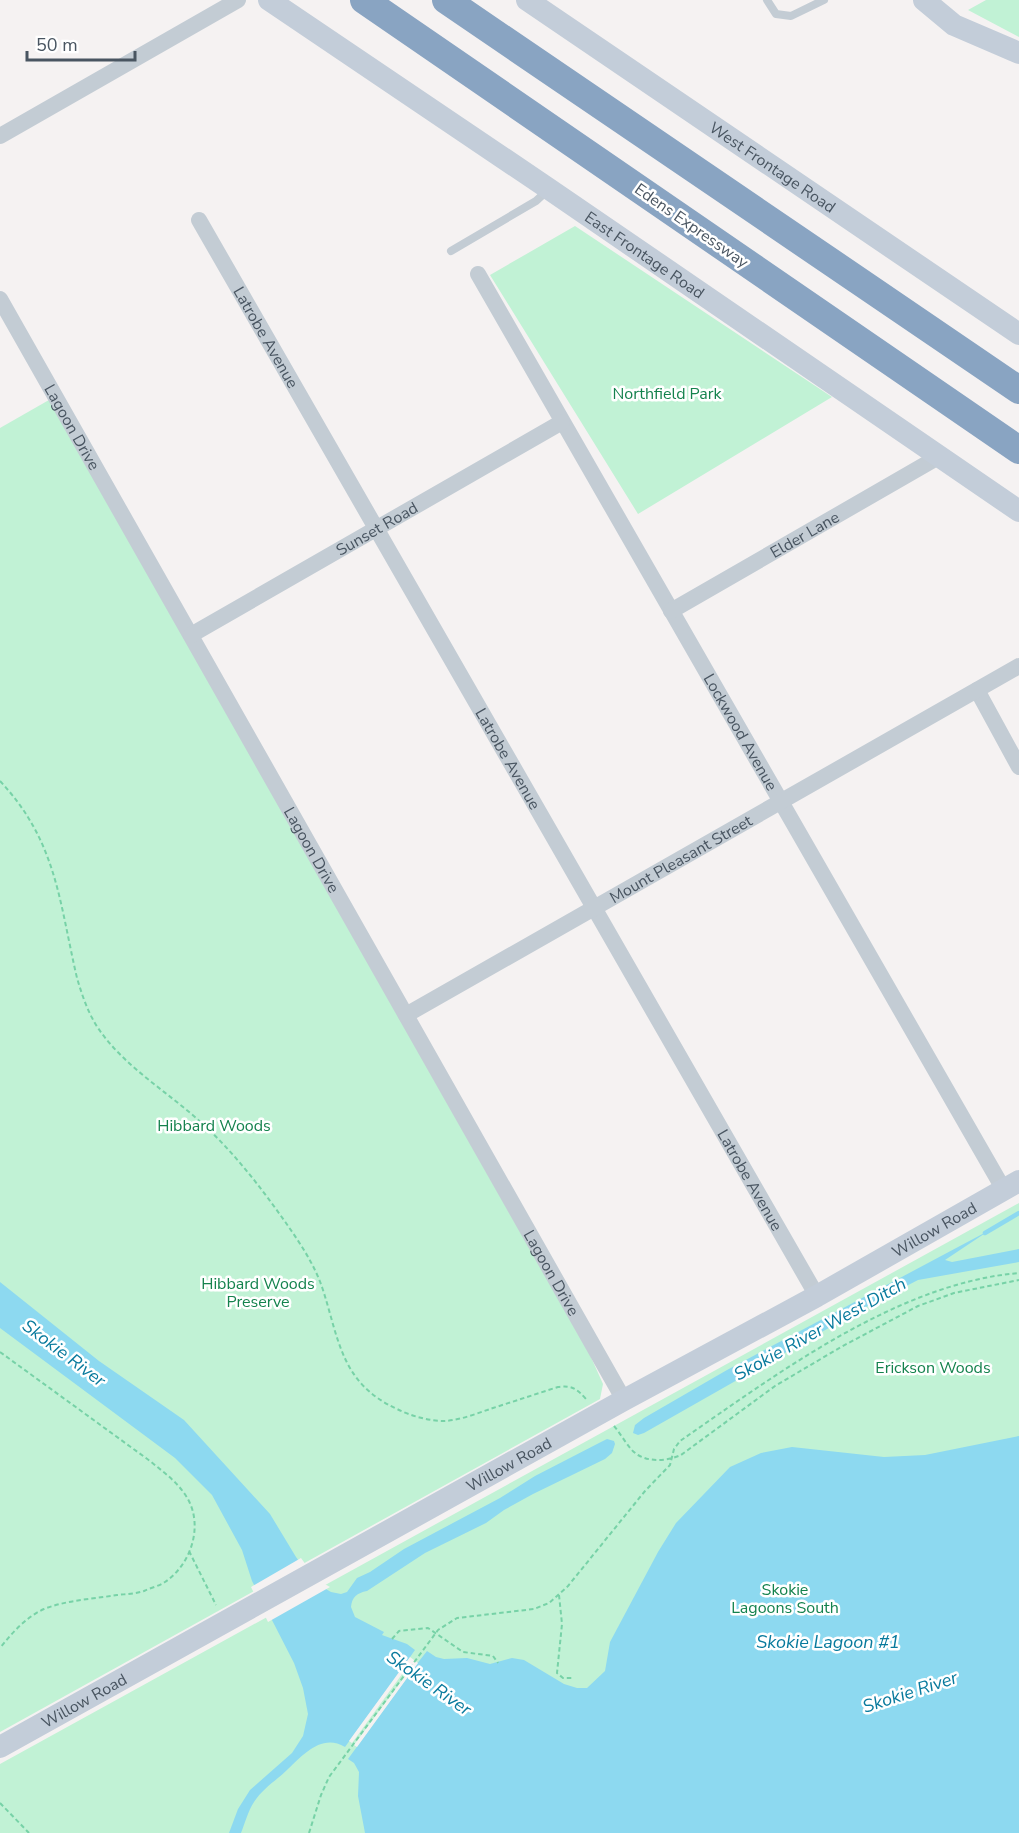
<svg xmlns="http://www.w3.org/2000/svg" width="1019" height="1833" font-family="'Nunito Sans',sans-serif">
<rect width="100%" height="100%" fill="#f5f2f2"/>
<path fill="#c1f2d5" d="M986,0H1019V37L968,10Z
M575,226L832,397L638,514L490,275Z
M49,400L590,1355L603,1384L600,1399L0,1732V428Z
M1019,1203V1833H0V1764Z"/>
<path fill="#8dd9f0" d="M990,1230L945,1260L952,1262L1019,1249V1262L918,1280L862,1309L644,1433L638,1435L633,1433L635,1425L644,1418L727,1370Z
M0,1282L99,1361L184,1420L270,1514L296,1557L314,1582L331,1592L341,1594L347,1592L357,1578L370,1572L404,1549L500,1498L535,1476L599,1443L607,1439L614,1441L615,1444L612,1453L605,1459L533,1494L504,1510L486,1523L425,1553L367,1591C357,1593 352,1597 351,1607L355,1617L384,1632L382,1635L407,1644L415,1650L408,1660L416,1665L427,1651L436,1657L444,1659L467,1658L490,1664L512,1658L524,1660L564,1684L577,1688H587L605,1671L610,1642L658,1552L676,1523L730,1467L761,1453L792,1447L884,1457L925,1455L1019,1436V1833H365L358,1796L359,1772L354,1763L348,1759L412,1671L404,1666L345,1747C322,1733 303,1755 288,1769C277,1780 263,1788 254,1802C248,1811 245,1823 241,1833H229L238,1809L250,1790L292,1753L303,1736L308,1714L303,1688L294,1663L252,1581L242,1550L212,1495L175,1458L0,1328Z"/>
<path fill="#f5f2f2" d="M301,1558L316,1579L330,1587L268,1622L251,1587Z
M410,1657L418,1663L357,1747L354,1745L408,1672L405,1670L352,1743L349,1741Z"/>
<g fill="none" stroke-linecap="round" stroke-linejoin="round">
<path stroke="#8dd9f0" stroke-width="4.5" d="M985,1233L1019,1213"/>
<path stroke="#77d2a7" stroke-width="2" stroke-dasharray="4.5 3" stroke-linecap="butt" d="M0,781C57,842 59,901 77,978C82,995 88,1013 98,1028C125,1068 170,1093 205,1126C236,1155 262,1189 286,1223C300,1243 314,1264 322,1287C339,1338 340,1383 397,1409C411,1416 429,1421 445,1421C461,1420 478,1413 493,1408C515,1401 536,1394 558,1387C572,1385 577,1389 586,1399
M0,1352L150,1461C162,1471 175,1480 184,1493C205,1521 193,1563 165,1582C159,1586 150,1588 144,1591C135,1594 126,1594 117,1595C93,1599 67,1600 44,1609C26,1617 12,1633 0,1648
M614,1426C620,1433 625,1442 631,1449C643,1463 665,1462 681,1455L775,1386L841,1347L918,1306L954,1293L1019,1280
M189,1551L216,1605
M559,1595L562,1624L557,1673L563,1678H572
M392,1639L399,1631L428,1628L463,1652L493,1656L498,1663
M0,1803L29,1833
M309,1833L321,1795L329,1777L438,1630L457,1618L534,1609L549,1603L568,1586L645,1491L670,1465L674,1449L680,1441C777,1374 898,1283 1019,1273"/>
<path stroke="#c3ccd4" stroke-width="8" d="M767,0L776,14L791,16L824,0
M451,251L536,201L549,189"/>
<g stroke="#c3ccd4" stroke-width="16">
<path d="M0,136L238,0"/>
<path id="s1" d="M199,220L817,1296"/>
<path id="s2" d="M478,274L1004,1190"/>
<path id="s3" d="M0,299L624,1400"/>
<path id="s4" d="M671,611L940,456"/>
<path id="s5" d="M191,635L562,422"/>
<path d="M977,690L1019,767"/>
<path id="s6" d="M406,1015L1019,666"/>
</g>
<g stroke="#c3cdd9" stroke-width="22">
<path id="s7" d="M269,0L549,189L1019,511"/>
<path id="s8" d="M527,0L1019,334"/>
<path d="M924,0L954,25L1019,53"/>
<path id="s9" d="M0,1747L624,1400L817,1296L1019,1181"/>
</g>
<path stroke="#89a4c2" stroke-width="28" d="M364,0L1019,450
M446,0L1019,390"/>
</g>
<g text-anchor="middle" stroke-width="5" stroke-linejoin="round" paint-order="stroke">
<g font-size="16" fill="#495561" stroke="#fff">
<text dy="6" stroke="none"><textPath href="#s8" startOffset="297">West Frontage Road</textPath></text>
<text transform="translate(692 225) rotate(35)" y="6">Edens Expressway</text>
<text dy="6" stroke="none"><textPath href="#s7" startOffset="454">East Frontage Road</textPath></text>
<text dy="6" stroke="none"><textPath href="#s1" startOffset="135">Latrobe Avenue</textPath></text>
<text dy="6" stroke="none"><textPath href="#s3" startOffset="147">Lagoon Drive</textPath></text>
<text dy="6" stroke="none"><textPath href="#s5" startOffset="214">Sunset Road</textPath></text>
<text dy="6" stroke="none"><textPath href="#s4" startOffset="154">Elder Lane</textPath></text>
<text dy="6" stroke="none"><textPath href="#s2" startOffset="528">Lockwood Avenue</textPath></text>
<text dy="6" stroke="none"><textPath href="#s1" startOffset="621">Latrobe Avenue</textPath></text>
<text dy="6" stroke="none"><textPath href="#s3" startOffset="633">Lagoon Drive</textPath></text>
<text dy="6" stroke="none"><textPath href="#s6" startOffset="316">Mount Pleasant Street</textPath></text>
<text dy="6" stroke="none"><textPath href="#s1" startOffset="1107">Latrobe Avenue</textPath></text>
<text dy="6" stroke="none"><textPath href="#s9" startOffset="1068">Willow Road</textPath></text>
<text dy="6" stroke="none"><textPath href="#s3" startOffset="1119">Lagoon Drive</textPath></text>
<text dy="6" stroke="none"><textPath href="#s9" startOffset="582">Willow Road</textPath></text>
<text dy="6" stroke="none"><textPath href="#s9" startOffset="96">Willow Road</textPath></text>
</g>
<g font-size="16" fill="#14824d" stroke="#fff">
<text x="667" y="399">Northfield Park</text>
<text x="214" y="1131">Hibbard Woods</text>
<text x="258" y="1289">Hibbard Woods<tspan x="258" dy="18">Preserve</tspan></text>
<text x="933" y="1373">Erickson Woods</text>
<text x="785" y="1595">Skokie<tspan x="785" dy="18">Lagoons South</tspan></text>
</g>
<g font-size="18" font-style="italic" fill="#087a9d" stroke="#fff">
<text transform="translate(820 1329) rotate(-29)" y="6">Skokie River West Ditch</text>
<text transform="translate(64 1353) rotate(37)" y="6">Skokie River</text>
<text x="828" y="1648">Skokie Lagoon #1</text>
<text transform="translate(429 1683) rotate(35)" y="6">Skokie River</text>
<text transform="translate(910 1692) rotate(-18)" y="6">Skokie River</text>
</g>
</g>
<path d="M27 51v9h108v-9" fill="none" stroke="#495561" stroke-width="3"/>
<text x="36" y="51" font-size="18" fill="#495561" stroke="#ffffff" stroke-width="4.5" paint-order="stroke">50 m</text>
</svg>
